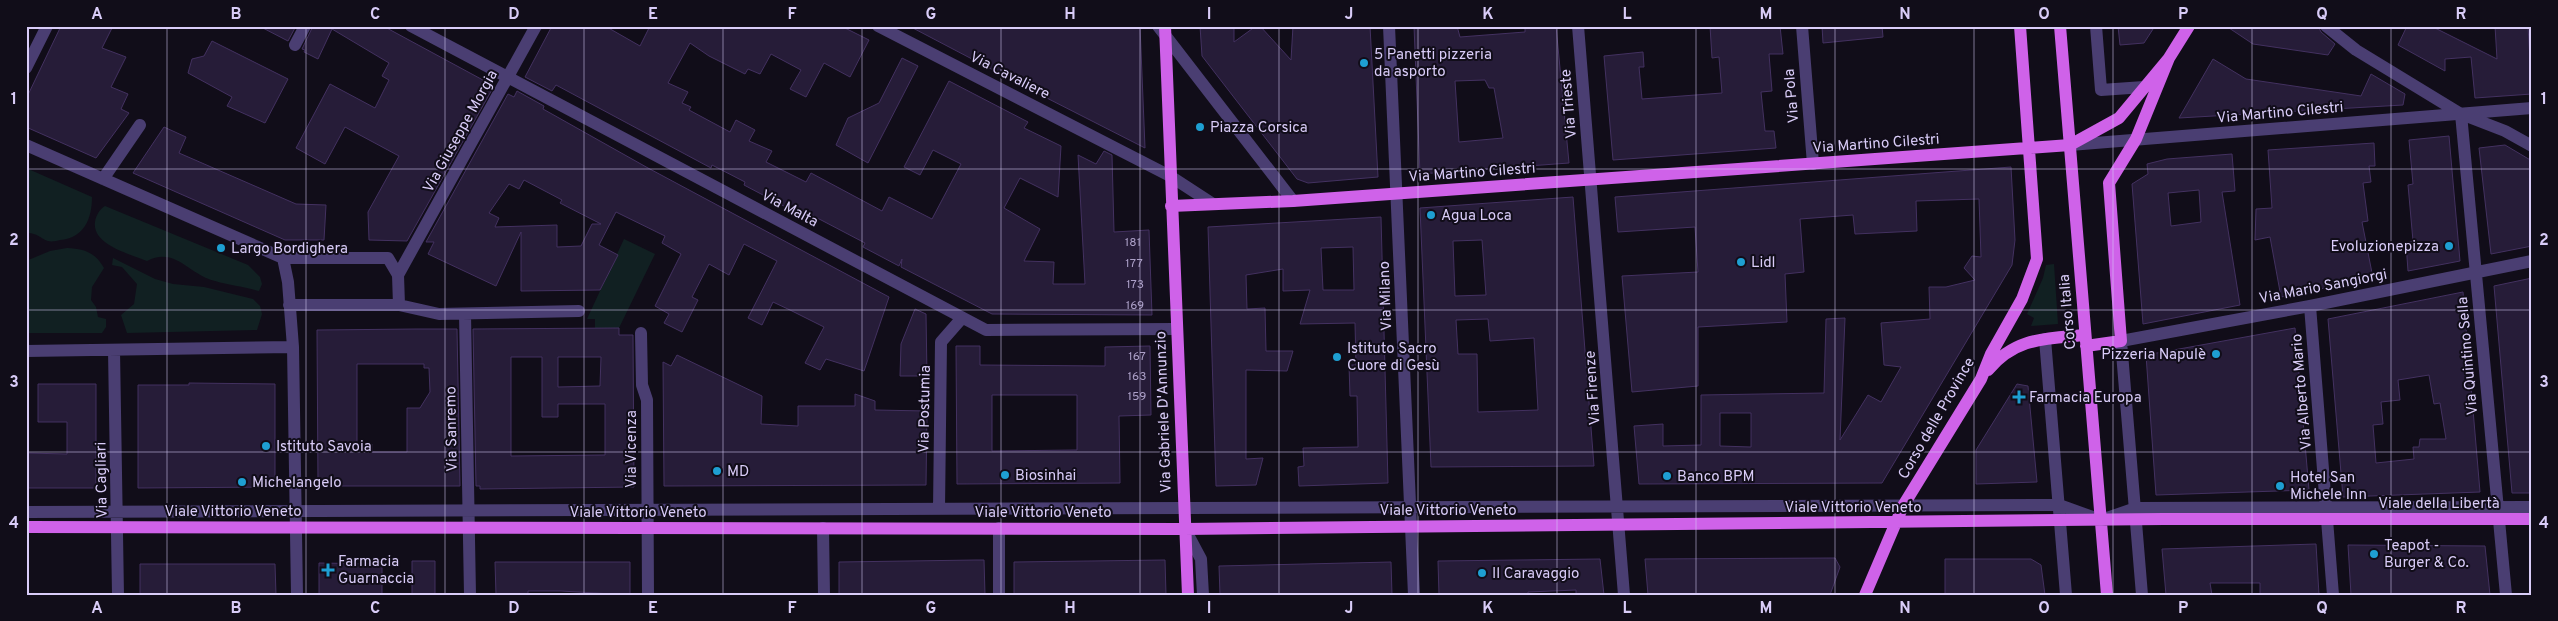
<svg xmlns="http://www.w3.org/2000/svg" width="2558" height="621" font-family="Overpass,sans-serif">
<rect width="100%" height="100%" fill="#110d19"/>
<path fill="#112022" d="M26,168L92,197C92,219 84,238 60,240C57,241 51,242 48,241C40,238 36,232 26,233Z
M105,206L248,265L260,277L262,284L259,291C246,287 217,283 206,278C186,269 172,248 147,261C130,254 92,245 95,222C96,215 100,209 105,206Z
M624,239L655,254L619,328H595V319H587Z
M67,248C84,249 95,252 104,268L92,287L91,300L96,307L98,317L106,319V327L102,333H26V261L50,251Z
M113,258L155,279L173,284L204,287L253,299L260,306L262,314L257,330L127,333L121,315L134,304L137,284L122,267L112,265Z
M2054,264L2058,324L2031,326L2034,318L2027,314L2043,278L2046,265Z"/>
<path fill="#261c38" stroke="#433160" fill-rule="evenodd" d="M61,26H113L102,48L126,57L111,87L128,94L121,109L129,113L96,158L26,127V99Z
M259,26H296L288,41Z
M313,26H383L494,86L407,241L369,240L368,212L399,156L345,127L325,164L296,148L330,84L375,108L389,80L382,76L389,63L332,29L318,59L304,52L305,50L302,49Z
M552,26H605L640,46L650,26H841L869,40L850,77L824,63L806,97L790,89L801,70L771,54L760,74L748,69L745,74L709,56L690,43L668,83L688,92L682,103L691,107L689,110L730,132L736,120L755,130L749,141L772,151L766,162L806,182L811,173L882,211L889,197L932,219L961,164L933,150L920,175L904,167L949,81L1028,122L1024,128L1061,146L1058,197L1020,178L1004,208L1040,229L1024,261L1054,262L1053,284H1085L1078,155L1096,164L1104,151L1112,155L1114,232L1149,230L1152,315L992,314L901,267L902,259L899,266L863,247L865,243L802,210L799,214L744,185L745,182L712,165L711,168L556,85L552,91L525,77Z
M909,26H1140L1145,148L1035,92Z
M1200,26H1234V42L1256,26H1260L1291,60L1293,26H1370L1378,177L1308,183L1297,179L1202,56Z
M1414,26H1457L1460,37L1525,32V26H1556L1569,163L1420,174ZM1485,80L1489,88H1494L1503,138L1459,142L1455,81Z
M1710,26H1780L1783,54H1769L1772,91L1761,92L1765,131H1774L1776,148L1613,160L1604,56L1643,52L1644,67H1639L1642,99L1722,93L1719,57L1712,58Z
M1822,26H1882L1883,37L1823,43Z
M2118,26H2155L2144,43L2120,45Z
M2226,26H2318L2321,32L2335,44L2328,55L2253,44Z
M2407,26H2431L2497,59L2495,26H2528L2532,94L2475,98L2471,57L2445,59V71L2398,45Z
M212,41L288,79L265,123L227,106L232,97L188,73L192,59L204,56Z
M902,58L918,66L868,163L836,145L848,118L879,103Z
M2213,59L2246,79L2361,96L2371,74L2405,94L2403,105L2179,118Z
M517,91L544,106L543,109L648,168L889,297L864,371L826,359L820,370L805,363L824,327L790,310L773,302L762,325L748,318L777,261L744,244L729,275L709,264L692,297L698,300L682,332L664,323L669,314L655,306L681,254L662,243L665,236L616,212L599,245L618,255L600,290L521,291V232L496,286L428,254L434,242H426L508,94L514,97ZM524,180L562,200L560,203L601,224H592L581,246L557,247V225L495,227L499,218L489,213L509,184L519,189Z
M164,127L186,137L179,153L296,204L326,205L324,240H285L133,173Z
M2449,136L2460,261L2408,271L2406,243L2413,241L2408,185L2413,184L2409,140Z
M2374,143L2375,166H2369L2371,182L2363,183L2368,221L2362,222L2373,278L2281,297L2270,237L2255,240L2256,209L2272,208L2268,150Z
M2505,145L2532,161V246L2491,254L2479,148Z
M2232,154L2235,191L2222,192L2240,305L2143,324L2132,184L2148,174L2147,164L2167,159ZM2199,190L2201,222L2171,226L2168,193Z
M2011,167L2015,240L2012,265L1882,483L1639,484L1634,426L1663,424V446L1701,445V395L1824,393L1826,319L1845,318L1840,440L1868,395L1881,402L1901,367L1884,365L1881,323L1930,319L1929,287H1946L1975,280L1964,268L1972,256L1981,257L1979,199L1916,201L1917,231L1855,234L1853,215L1800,219L1804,272L1785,274L1787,322L1698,327V386L1632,392L1622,276L1698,272L1695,227L1618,232L1615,197ZM1720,413H1751V447L1720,446Z
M1573,197L1594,466L1431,467L1420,208ZM1482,240L1486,295L1455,296L1453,241ZM1488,319L1490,341L1534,338L1538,410L1478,412L1477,354H1458L1456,320Z
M1381,217L1388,483L1299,486L1298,467L1304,466L1303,448L1358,447L1357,396H1350L1349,365H1356L1355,323L1300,324L1310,290L1283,291V269L1246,275L1247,309L1265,308L1266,351H1293L1287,371L1246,370V459L1263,458L1256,485L1216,486L1208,227ZM1353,247L1354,290H1323L1321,248Z
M2532,278V493H2512L2494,286Z
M2463,292L2480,492L2343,497L2328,319ZM2429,375L2434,404L2440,403L2446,439H2420L2419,447H2413L2414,459L2376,463L2373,425L2383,424L2381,402L2400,400L2398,380Z
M915,309L926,314L927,376H900L901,344Z
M619,328V335H633L634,487L480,489V486H476L473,329ZM511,357H542V417H558V404H605V455L511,456ZM558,357H601L600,386L558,387Z
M2295,328L2309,490L2156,495L2146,355Z
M417,329H457L460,486H318L317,330ZM357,364H424V368H429L430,392L420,408H407V452H372V444L357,443Z
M956,346H980V365L1105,366V347L1150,346L1151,415L1119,416L1120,483L957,484ZM992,395H1077V450L992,451Z
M677,355L762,396L761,424L798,426V406H855V394L875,401V410L927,411L926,485L664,486L663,362L671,366Z
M189,383L275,384V487L138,488V385H189Z
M38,384H96V488H26V453L67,454V422H38Z
M2017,384L2028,386L2037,482L1976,484V450Z
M2316,544L2319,595H2260V583H2210L2212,595H2166L2162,549Z
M2348,545L2485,546L2490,595H2351Z
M1835,558L1840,567L1830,595H1648L1645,559Z
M1600,559L1604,595H1576V590L1528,592V595H1439L1438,561Z
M1945,559H2031L2041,565L2045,595H1945Z
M976,560H984L985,595H839V562Z
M1165,560L1166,595H1014V562Z
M412,561H435V595H412Z
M495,562H630V595L561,591H528V595H496Z
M1391,562L1392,595H1220L1219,566Z
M319,563L382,564V595H319Z
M140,564H275L276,595H140Z"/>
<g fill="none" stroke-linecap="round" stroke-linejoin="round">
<path stroke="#4a3e72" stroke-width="12" d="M411,26L986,330L1176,329
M878,26L1170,176L1213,204
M1158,26L1293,201
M1389,26L1414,595
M1578,26L1624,595
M1802,26L1813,164
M2096,26L2101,90L2144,87
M2326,26L2356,50L2461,114L2505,131L2532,146
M295,45L305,26
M26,68L47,26
M2461,114L2506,595
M26,145L283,258L288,282L293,347L297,595
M2070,145L2532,108
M103,179L140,125
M283,258H388L398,275L399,305H289
M398,275L536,26
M399,305L439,314L579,311
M2310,306L2333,595
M465,314L470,595
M641,333L642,385L647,400L648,595
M2045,339L2066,595
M114,350L118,595
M26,351L293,347
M939,509L941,342L962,318
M26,512L2059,505L2101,520L2136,508L2532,507
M823,528L824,595
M1185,529L1201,559L1203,595
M999,595V528
M2142,595L2121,341L2310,306L2532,261"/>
<path stroke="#cf62e9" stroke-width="12" d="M1165,26L1188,595
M2060,26L2107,595
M1171,206L1293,201L2070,145L2119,118L2169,58
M2086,346L2121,341L2109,183L2136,139L2169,58L2189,26
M1988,370C2016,337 2045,339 2085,335
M26,527L1184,529L2164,519H2532
M1865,595L1903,506L1981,379L1991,354L2022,299L2037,259L2020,26"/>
</g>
<path fill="none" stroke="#d9ccf8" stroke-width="1" stroke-opacity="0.55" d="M167,26V595M306,26V595M445,26V595M584,26V595M723,26V595M862,26V595M1001,26V595M1140,26V595M1279,26V595M1418,26V595M1557,26V595M1696,26V595M1835,26V595M1974,26V595M2113,26V595M2252,26V595M2391,26V595M26,169H2532M26,310H2532M26,452H2532"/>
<g fill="#1e9fd2" stroke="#110d19" stroke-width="2">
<circle cx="1364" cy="63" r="5"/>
<circle cx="1200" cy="127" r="5"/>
<circle cx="1431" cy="215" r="5"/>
<circle cx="2449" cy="246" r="5"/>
<circle cx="221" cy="248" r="5"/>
<circle cx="1741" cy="262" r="5"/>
<circle cx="2216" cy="354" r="5"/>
<circle cx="1337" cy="357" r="5"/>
<path d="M2016.5 389.5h5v5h5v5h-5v5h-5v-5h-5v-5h5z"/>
<circle cx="266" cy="446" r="5"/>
<circle cx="717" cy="471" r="5"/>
<circle cx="1005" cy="475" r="5"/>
<circle cx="1667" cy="476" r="5"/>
<circle cx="242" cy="482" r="5"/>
<circle cx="2280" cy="486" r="5"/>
<circle cx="2374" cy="554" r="5"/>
<path d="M325.5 562.5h5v5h5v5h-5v5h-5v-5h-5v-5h5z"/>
<circle cx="1482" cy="573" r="5"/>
</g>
<g text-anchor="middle" stroke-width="4" stroke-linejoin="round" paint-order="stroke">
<g font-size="12" fill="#aca0c8">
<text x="1133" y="246">181</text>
<text x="1134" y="267">177</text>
<text x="1135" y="288">173</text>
<text x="1135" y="309">169</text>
<text x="1137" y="360">167</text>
<text x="1137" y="380">163</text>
<text x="1137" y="400">159</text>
</g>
<g font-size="15" fill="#d9ccf8" stroke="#110d19" text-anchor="start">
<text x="1374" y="59">5 Panetti pizzeria<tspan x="1374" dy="17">da asporto</tspan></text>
<text x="1210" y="132">Piazza Corsica</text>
<text x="1441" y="220">Agua Loca</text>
<text x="2439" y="251" text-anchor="end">Evoluzionepizza</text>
<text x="231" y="253">Largo Bordighera</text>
<text x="1751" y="267">Lidl</text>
<text x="1347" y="353">Istituto Sacro<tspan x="1347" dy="17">Cuore di Gesù</tspan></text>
<text x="2206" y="359" text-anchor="end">Pizzeria Napulè</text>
<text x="2029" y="402">Farmacia Europa</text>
<text x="276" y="451">Istituto Savoia</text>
<text x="727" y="476">MD</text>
<text x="1015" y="480">Biosinhai</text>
<text x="1677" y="481">Banco BPM</text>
<text x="2290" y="482">Hotel San<tspan x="2290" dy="17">Michele Inn</tspan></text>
<text x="252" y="487">Michelangelo</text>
<text x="2384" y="550">Teapot -<tspan x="2384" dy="17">Burger &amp; Co.</tspan></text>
<text x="338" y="566">Farmacia<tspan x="338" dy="17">Guarnaccia</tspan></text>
<text x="1492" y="578">Il Caravaggio</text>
</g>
<g font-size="15" fill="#d9ccf8" stroke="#110d19">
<text transform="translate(1010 75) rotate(27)" y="5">Via Cavaliere</text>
<text transform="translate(1791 96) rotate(-95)" y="5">Via Pola</text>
<text transform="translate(1568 104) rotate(-95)" y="5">Via Trieste</text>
<text transform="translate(2280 112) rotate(-5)" y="5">Via Martino Cilestri</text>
<text transform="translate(460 131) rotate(-61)" y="5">Via Giuseppe Morgia</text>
<text transform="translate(1876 143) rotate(-4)" y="5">Via Martino Cilestri</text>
<text transform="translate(1472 172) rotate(-4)" y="5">Via Martino Cilestri</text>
<text transform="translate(790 208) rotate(28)" y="5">Via Malta</text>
<text transform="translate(2323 286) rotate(-11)" y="5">Via Mario Sangiorgi</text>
<text transform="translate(1385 296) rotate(-92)" y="5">Via Milano</text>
<text transform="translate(2067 312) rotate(-95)" y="5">Corso Italia</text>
<text transform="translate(2467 356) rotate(-95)" y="5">Via Quintino Sella</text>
<text transform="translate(1592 388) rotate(-94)" y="5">Via Firenze</text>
<text transform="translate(2301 392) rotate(-95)" y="5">Via Alberto Mario</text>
<text transform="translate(924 409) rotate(-89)" y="5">Via Postumia</text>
<text transform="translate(1163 412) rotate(-92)" y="5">Via Gabriele D'Annunzio</text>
<text transform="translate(1936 418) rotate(-60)" y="5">Corso delle Province</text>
<text transform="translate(451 429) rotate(-91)" y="5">Via Sanremo</text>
<text transform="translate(631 449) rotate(-90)" y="5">Via Vicenza</text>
<text transform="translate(101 480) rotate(-91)" y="5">Via Cagliari</text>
<text x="2439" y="508">Viale della Libertà</text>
<text x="1853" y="512">Viale Vittorio Veneto</text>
<text x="1448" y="515">Viale Vittorio Veneto</text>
<text x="233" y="516">Viale Vittorio Veneto</text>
<text x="638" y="517">Viale Vittorio Veneto</text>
<text x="1043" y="517">Viale Vittorio Veneto</text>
</g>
</g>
<rect width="2558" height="621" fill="none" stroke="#110d19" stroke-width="55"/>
<rect x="28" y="28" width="2502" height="566" fill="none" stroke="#d9ccf8" stroke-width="2"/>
<g font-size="16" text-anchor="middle" font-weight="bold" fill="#d9ccf8">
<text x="97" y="19">A</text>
<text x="236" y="19">B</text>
<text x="375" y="19">C</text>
<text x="514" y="19">D</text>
<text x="653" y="19">E</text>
<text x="792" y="19">F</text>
<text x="931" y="19">G</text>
<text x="1070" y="19">H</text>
<text x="1209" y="19">I</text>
<text x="1349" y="19">J</text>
<text x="1488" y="19">K</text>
<text x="1627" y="19">L</text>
<text x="1766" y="19">M</text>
<text x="1905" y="19">N</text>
<text x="2044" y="19">O</text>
<text x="2183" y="19">P</text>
<text x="2322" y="19">Q</text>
<text x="2461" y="19">R</text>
<text x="14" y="104">1</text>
<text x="2544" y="104">1</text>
<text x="14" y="245">2</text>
<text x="2544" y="245">2</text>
<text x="14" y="387">3</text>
<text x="2544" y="387">3</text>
<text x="14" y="528">4</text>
<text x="2544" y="528">4</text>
<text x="97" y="613">A</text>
<text x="236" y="613">B</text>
<text x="375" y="613">C</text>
<text x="514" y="613">D</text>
<text x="653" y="613">E</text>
<text x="792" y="613">F</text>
<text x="931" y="613">G</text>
<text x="1070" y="613">H</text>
<text x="1209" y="613">I</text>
<text x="1349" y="613">J</text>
<text x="1488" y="613">K</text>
<text x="1627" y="613">L</text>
<text x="1766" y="613">M</text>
<text x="1905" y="613">N</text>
<text x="2044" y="613">O</text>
<text x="2183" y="613">P</text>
<text x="2322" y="613">Q</text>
<text x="2461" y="613">R</text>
</g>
</svg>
